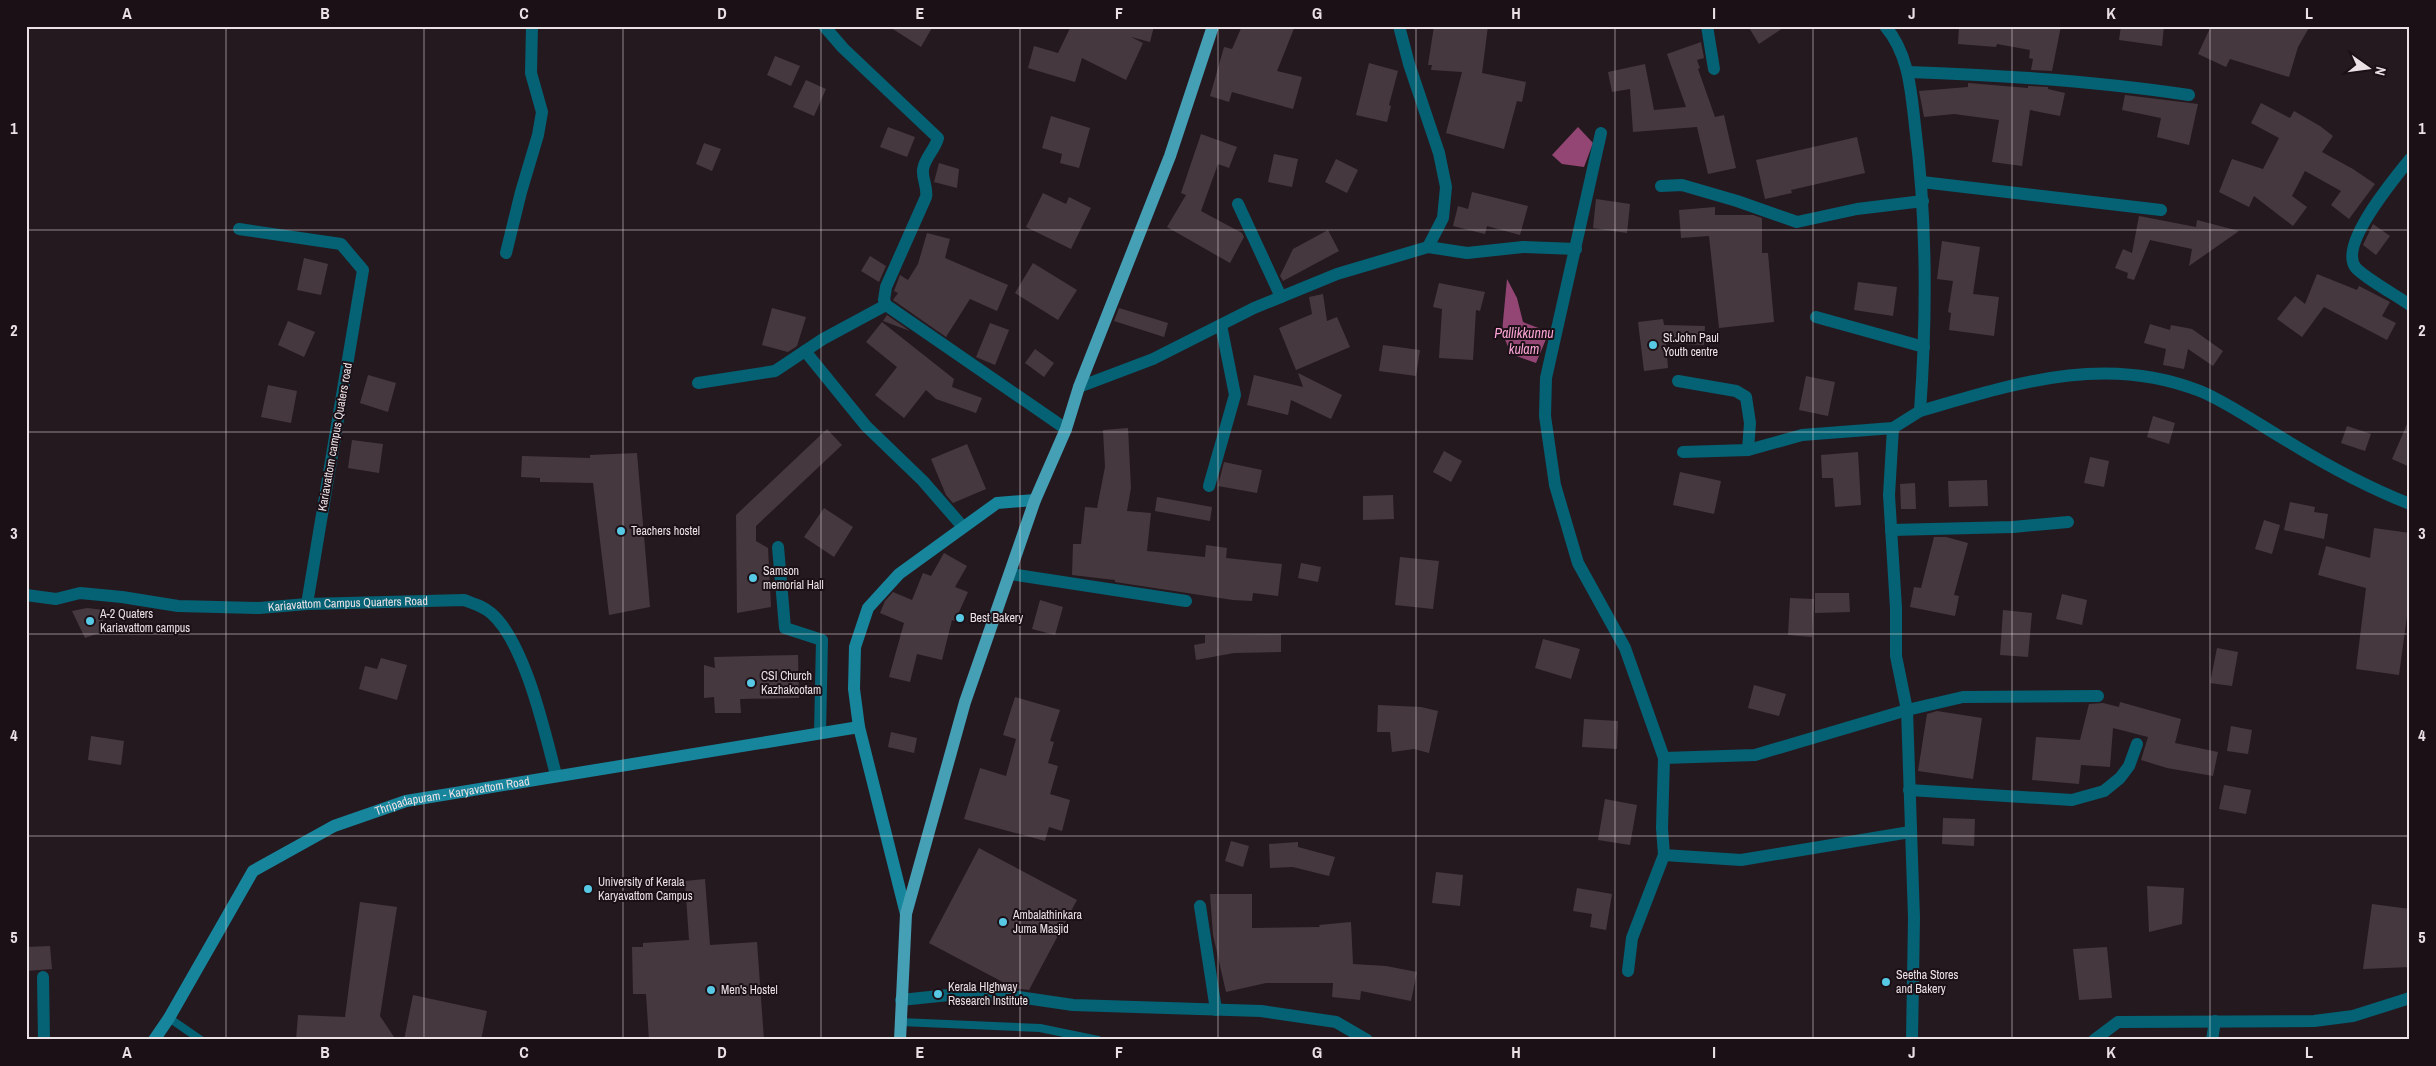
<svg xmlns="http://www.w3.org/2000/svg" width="2436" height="1066" font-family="'Archivo Narrow',sans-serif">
<rect width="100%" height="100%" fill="#251920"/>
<path fill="#934674" d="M1578,127L1593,143L1584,167L1562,164L1552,155Z
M1507,279L1517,298L1523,322L1549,332L1536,363L1511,354L1502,332Z"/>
<path fill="#46383f" d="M888,26H933L921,47Z
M1071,26H1154L1150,42L1131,37L1143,43L1126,80L1082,58L1075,82L1028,68L1034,46L1058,53Z
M1242,26H1295L1277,71L1302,77L1293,109L1232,92L1229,102L1210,96L1224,47L1232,49Z
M1434,26H1488L1482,73L1526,82L1522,102L1517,101L1504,149L1446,133L1462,72L1431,70L1432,65H1428Z
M1748,26H1786L1759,44Z
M1959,26H2061L2052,71L2031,70L2033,59L2029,58L2030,50L1997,44L1996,47L1958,44Z
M2121,26H2164L2162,46L2119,40Z
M2211,26H2310L2298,47L2289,77L2230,59L2226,67L2198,54Z
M1701,42L1704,58L1697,60L1700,68L1698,69L1715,117L1724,115L1736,168L1708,174L1697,127L1633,132L1630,89L1612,92L1608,72L1645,64L1654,110L1686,107L1667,54Z
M775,56L800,66L791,86L767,75Z
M1369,63L1398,71L1389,105L1391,106L1387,122L1356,115Z
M806,80L826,89L814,116L793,107Z
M1968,83L2028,88V86L2048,87V89L2065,93L2060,116L2030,110L2022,166L1992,162L1999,120L1954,114L1924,117L1919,91L1968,87Z
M2125,95L2198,104L2189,145L2157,137L2161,118L2122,110Z
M2261,103L2290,118L2294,111L2320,126L2333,136L2322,152L2353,169L2375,184L2349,219L2331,205L2341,191L2305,171L2292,196L2307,207L2293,226L2254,196L2249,207L2219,192L2232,159L2263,169L2279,138L2251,123Z
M1051,116L1090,128L1079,168L1060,163L1062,154L1042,148Z
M888,127L915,137L907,157L880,147Z
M1201,134L1237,147L1229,168L1218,164L1201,211L1242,233L1244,237L1230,263L1167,227L1186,195L1181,193Z
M1857,137L1865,173L1791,190L1792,193L1765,199L1756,160Z
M704,143L721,149L712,171L696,164Z
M1274,154L1298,159L1292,187L1268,182Z
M1336,159L1358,170L1347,193L1325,182Z
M939,163L959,169L957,188L934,182Z
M1472,192L1528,206L1520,235L1487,226L1485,234L1453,226L1458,206L1468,209Z
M1043,193L1066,204L1069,197L1091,208L1071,249L1026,227Z
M1596,199L1630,204L1627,233L1593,228Z
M1715,207V215H1753L1762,218V253H1768L1774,322L1719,328L1709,236L1681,238L1679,210Z
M2139,216L2196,227L2197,220L2239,231L2189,266L2192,249L2150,240L2134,280L2127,278L2128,273L2115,268L2123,249L2132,253Z
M2373,224L2390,236L2376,255L2363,245Z
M1328,230L1339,251L1283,281L1280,276L1293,249Z
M927,233L950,239L945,258L1008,285L997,311L970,299L946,337L893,300L898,293L894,291L900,275L908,280L918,264Z
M1942,241L1980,247L1973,294L1999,297L1994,336L1949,330L1951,313L1948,312L1953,281L1937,279Z
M870,256L886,266L879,282L861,271Z
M304,258L328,264L321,295L297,290Z
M1033,263L1077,290L1058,320L1015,293Z
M2317,274L2357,290L2359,286L2390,302L2382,316L2396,323L2387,340L2324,307L2302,337L2277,319L2295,296L2305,304Z
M1858,282L1897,287L1893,316L1854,310Z
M1439,283L1485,292L1480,311L1476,310L1473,360L1439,358L1442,309L1433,307Z
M1323,294L1327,321L1337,317L1350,347L1296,370L1279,328L1312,314L1309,297Z
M772,308L806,317L797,346L788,352L762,345Z
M1119,308L1168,323L1164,337L1114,321Z
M887,315L910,331L883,321Z
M1663,319L1664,325L1705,326L1704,345L1666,343L1668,368L1644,371L1638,322Z
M288,321L315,332L304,357L278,345Z
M882,322L954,379L952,387L982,398L976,413L936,399L926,390L904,418L875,395L897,367L866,342Z
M990,323L1009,330L995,365L976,357Z
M2150,324L2170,330L2171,325L2192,329L2223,351L2213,366L2188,349L2184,369L2163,365L2166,349L2144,343Z
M1383,345L1420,350L1416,376L1379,371Z
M1035,349L1054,363L1044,377L1025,363Z
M1298,373L1342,395L1331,419L1291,400L1288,415L1247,405L1254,375L1303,387Z
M368,375L396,383L388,412L360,403Z
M1806,376L1835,382L1828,416L1799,410Z
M268,385L297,391L291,423L261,417Z
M2153,416L2175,423L2169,444L2147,437Z
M2410,417V467L2392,459Z
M2347,426L2371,434L2365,451L2341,443Z
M1128,428L1131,488L1127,511L1151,513L1147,551L1205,557L1206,545L1227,548L1226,558L1282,564L1278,596L1253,593L1252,601L1233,600L1115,582V580L1072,575L1073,544H1081L1085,507L1097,508L1105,467L1103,430Z
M827,429L842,445L756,526V541L768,548L771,607L737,613L736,515Z
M352,440L383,444L379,473L348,468Z
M967,444L986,489L953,503L946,495L931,459Z
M1444,451L1462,461L1451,482L1433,472Z
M1858,452L1861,505L1835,507L1833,478H1822L1821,455Z
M637,453L650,607L609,615L593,483L540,482V478L521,477L522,456L590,458V455Z
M2090,457L2109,461L2104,487L2084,483Z
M1224,462L1262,470L1257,493L1218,486Z
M1680,472L1721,481L1714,514L1673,505Z
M1987,480L1988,506L1949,507L1948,481Z
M1915,483L1916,509H1901L1900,484Z
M1393,495L1394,519L1363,520V496Z
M1157,497L1212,507L1210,521L1155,511Z
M2290,502L2315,507L2314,512L2328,514L2324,539L2284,530Z
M824,508L853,527L834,557L804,537Z
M2264,520L2280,525L2272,554L2255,549Z
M2374,528L2410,533V594L2399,675L2356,669L2366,588L2318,575L2326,546L2370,558Z
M1934,537H1946L1968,543L1954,595L1959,596L1955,616L1910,607L1914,587L1921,588Z
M944,553L967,566L955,587L968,592L955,621L952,620L942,660L917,654L910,682L889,677L904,623L880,613L885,601L893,592L912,600L923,573L931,576Z
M1400,557L1439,561L1433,609L1395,605Z
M1301,563L1321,567L1318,582L1298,578Z
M1815,593H1849L1850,612L1815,613Z
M2062,594L2087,600L2082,625L2056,619Z
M1790,598L1814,599L1812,637L1788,635Z
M1040,600L1063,607L1055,635L1032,629Z
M87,608L104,610L102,632L85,638L72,611Z
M2003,610L2032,613L2028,657L2000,655Z
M1281,634V652L1234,653L1196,660L1194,645L1205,643V635Z
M1543,639L1580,649L1571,679L1535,668Z
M2217,648L2238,652L2232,686L2210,683Z
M798,655L799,698L740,699L741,713H715L714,697L704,698V665L715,668L714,657Z
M381,658L407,665L397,700L359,689L365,666L377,669Z
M1754,685L1786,694L1779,716L1748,708Z
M1015,697L1060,710L1050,741L1054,742L1048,763L1058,766L1050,794L1070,800L1062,831L1049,827L1045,841L964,819L980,768L1006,776L1016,739L1003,735Z
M2120,702L2181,719L2175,743L2218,752L2213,776L2167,768L2141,760L2148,737L2113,728L2110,767L2081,765L2079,784L2032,780L2036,737L2080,740L2089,704L2103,703L2119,707Z
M1378,705L1421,707L1438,711L1429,753L1414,749L1392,752L1390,732H1377Z
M1937,711L1982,718L1973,779L1918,771L1927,714Z
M1584,719L1618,721L1617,749L1582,747Z
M2231,726L2252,730L2248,754L2227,751Z
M891,732L917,738L914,753L888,747Z
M91,736L124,741L121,765L88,760Z
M2224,785L2251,790L2246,814L2219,809Z
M1605,799L1637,805L1630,845L1598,840Z
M1943,818L1975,819L1974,846L1942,844Z
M1231,841L1249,846L1243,867L1225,861Z
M1298,842V847L1335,857L1329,876L1293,867L1270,868L1269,844Z
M979,848L1077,900L1029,990L1014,988L929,943Z
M1436,872L1463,875L1460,906L1432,903Z
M705,879L710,945L757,942L764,1040H649L646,994H633L632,947H643V943L689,940L685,881Z
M2147,886L2184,888L2182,924L2149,932Z
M1577,888L1612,894L1606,930L1590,927L1592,914L1573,911Z
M1210,894H1252V928L1320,927L1319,925L1351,922L1353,964L1386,966L1417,972L1411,1001L1361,991L1360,1000L1332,997L1333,983H1266L1226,992L1213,935Z
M360,902L397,907L380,1016L396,1040H296L298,1015L345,1017Z
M2372,904L2410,909V967L2363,969Z
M50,946L52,969L26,971V947Z
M2107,947L2112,998L2079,1000L2073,949Z
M413,995L487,1011L481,1040H404Z"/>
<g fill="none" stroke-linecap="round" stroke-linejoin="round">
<path stroke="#046274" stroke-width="8" d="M169,1018L201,1040
M900,1022L1040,1028L1098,1040"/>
<g stroke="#046274" stroke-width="12">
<path d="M824,26L843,48L938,138C935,150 924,158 923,170C922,179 928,188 926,197L886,287L884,300L886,305L1066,429"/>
<path d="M1707,26L1714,69"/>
<path d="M1885,26C1909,54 1911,91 1915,126C1927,220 1927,316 1920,411L1893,428L1889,495L1896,608V656L1907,710L1914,918L1912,1040"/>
<path d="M1908,72C2002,75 2096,81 2189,95"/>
<path d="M1601,133L1546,378L1545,416L1555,485L1578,563L1625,648L1664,758L1662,828L1664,855L1741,860L1910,832"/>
<path d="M2410,159C2395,178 2337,246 2356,268C2365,278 2397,296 2410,305"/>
<path d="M1922,182L2161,210"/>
<path d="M1661,186L1682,185L1737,201L1797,222L1857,209L1923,201"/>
<path d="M1238,204L1281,297"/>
<path d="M239,229L341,244L363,270L307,604"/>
<path d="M1428,247L1467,253L1523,247L1576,249"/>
<path d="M506,253L521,192L538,135L542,112L531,73L532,26"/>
<path d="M1816,317L1924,347"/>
<path d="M805,351L866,426L923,481L963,527"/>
<path d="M1678,381L1736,391L1746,397L1750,423L1748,450"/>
<path d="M698,383L775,371L823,339L886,305"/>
<path d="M1079,387L1153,359L1254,308L1337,274L1428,247L1443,218L1446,187L1439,153L1409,64L1399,26"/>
<path d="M1920,411C2014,384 2104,353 2200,391C2227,402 2263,427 2289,442C2328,466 2367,487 2410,504"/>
<path d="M1683,452L1748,450L1802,435L1893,428"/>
<path d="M1209,486L1235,395L1221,325"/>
<path d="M1891,530L2013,527L2068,522"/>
<path d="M778,547L785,628L822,640L820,733"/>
<path d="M1010,574L1186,601"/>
<path id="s1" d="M26,595L56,599L80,593L122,597L178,606L259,608L307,604L464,600C475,604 483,606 491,613C525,642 545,733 556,775"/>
<path d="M1664,758L1755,755L1907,710L1963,697L2098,696"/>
<path d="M1909,790L2072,800L2104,791L2120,778L2129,766L2137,744"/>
<path d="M1200,906L1216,1010"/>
<path d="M1628,971L1632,938L1664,855"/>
<path d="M43,977L44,1040"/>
<path d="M901,1000L949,995H1005L1073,1005L1261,1011L1336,1022L1367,1040"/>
<path d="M2094,1040L2118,1022L2314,1021L2353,1016L2410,998"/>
<path d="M2212,1040L2215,1021"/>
</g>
<g stroke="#17869d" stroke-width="12">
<path d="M906,914L859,727L854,689L855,647L868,608L899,574L997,503L1035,500"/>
<path id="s2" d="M154,1040L169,1018L253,871L334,826L406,801L859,727"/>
</g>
<path stroke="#459fb5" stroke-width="12" d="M900,1040L906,914L965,702L1035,500L1066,429L1079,387L1170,156L1213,26"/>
</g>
<path fill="none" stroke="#eae1e5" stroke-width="1" stroke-opacity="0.55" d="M226,26V1040M424,26V1040M623,26V1040M821,26V1040M1020,26V1040M1218,26V1040M1416,26V1040M1615,26V1040M1813,26V1040M2012,26V1040M2210,26V1040M26,230H2410M26,432H2410M26,634H2410M26,836H2410"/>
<g fill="#58c9e4" stroke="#1c1017" stroke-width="2">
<circle cx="1653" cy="345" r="5"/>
<circle cx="621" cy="531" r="5"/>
<circle cx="753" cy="578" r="5"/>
<circle cx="960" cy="618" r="5"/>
<circle cx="90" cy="621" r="5"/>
<circle cx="751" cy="683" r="5"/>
<circle cx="588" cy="889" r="5"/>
<circle cx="1003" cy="922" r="5"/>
<circle cx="1886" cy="982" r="5"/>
<circle cx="711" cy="990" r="5"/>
<circle cx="938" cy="994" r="5"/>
</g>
<g text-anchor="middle" stroke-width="4" stroke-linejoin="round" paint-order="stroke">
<g font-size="12" fill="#eae1e5" stroke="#1c1017" text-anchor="start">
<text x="1663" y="342">St.John Paul<tspan x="1663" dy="14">Youth centre</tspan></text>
<text x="631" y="535">Teachers hostel</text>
<text x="763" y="575">Samson<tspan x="763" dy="14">memorial Hall</tspan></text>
<text x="100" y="618">A-2 Quaters<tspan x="100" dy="14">Kariavattom campus</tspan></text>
<text x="970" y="622">Best Bakery</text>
<text x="761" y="680">CSI Church<tspan x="761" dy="14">Kazhakootam</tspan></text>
<text x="598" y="886">University of Kerala<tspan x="598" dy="14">Karyavattom Campus</tspan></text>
<text x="1013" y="919">Ambalathinkara<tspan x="1013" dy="14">Juma Masjid</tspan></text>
<text x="1896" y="979">Seetha Stores<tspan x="1896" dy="14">and Bakery</tspan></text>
<text x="948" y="991">Kerala HIghway<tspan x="948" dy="14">Research Institute</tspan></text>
<text x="721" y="994">Men's Hostel</text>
</g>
<g font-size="12" fill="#eae1e5" stroke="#1c1017">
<text transform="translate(335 437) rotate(-80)" y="4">Kariavattom campus Quaters road</text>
<text dy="4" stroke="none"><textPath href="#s1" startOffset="324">Kariavattom Campus Quarters Road</textPath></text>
<text dy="4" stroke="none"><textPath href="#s2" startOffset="411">Thripadapuram - Karyavattom Road</textPath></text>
</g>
<g font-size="14" font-style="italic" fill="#fba4d5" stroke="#1c1017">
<text x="1524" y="338">Pallikkunnu<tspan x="1524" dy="16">kulam</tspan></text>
</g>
</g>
<rect width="2436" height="1066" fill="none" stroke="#1c1017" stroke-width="55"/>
<g transform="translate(2368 68) rotate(104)" stroke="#1c1017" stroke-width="4" paint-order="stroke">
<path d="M0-4L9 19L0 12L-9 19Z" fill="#eae1e5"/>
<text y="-8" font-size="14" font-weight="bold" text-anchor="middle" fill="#eae1e5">N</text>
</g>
<rect x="28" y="28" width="2380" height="1010" fill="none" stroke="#eae1e5" stroke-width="2"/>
<g font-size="16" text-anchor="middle" font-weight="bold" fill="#eae1e5">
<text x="127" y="19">A</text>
<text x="325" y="19">B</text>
<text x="524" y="19">C</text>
<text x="722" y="19">D</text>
<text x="920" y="19">E</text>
<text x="1119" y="19">F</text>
<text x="1317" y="19">G</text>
<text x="1516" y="19">H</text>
<text x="1714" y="19">I</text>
<text x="1912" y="19">J</text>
<text x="2111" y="19">K</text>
<text x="2309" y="19">L</text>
<text x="14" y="134">1</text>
<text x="2422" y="134">1</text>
<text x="14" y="336">2</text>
<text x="2422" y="336">2</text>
<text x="14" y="539">3</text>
<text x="2422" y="539">3</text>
<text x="14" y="741">4</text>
<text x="2422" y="741">4</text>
<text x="14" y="943">5</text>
<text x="2422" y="943">5</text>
<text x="127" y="1058">A</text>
<text x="325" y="1058">B</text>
<text x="524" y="1058">C</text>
<text x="722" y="1058">D</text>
<text x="920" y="1058">E</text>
<text x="1119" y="1058">F</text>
<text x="1317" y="1058">G</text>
<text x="1516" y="1058">H</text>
<text x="1714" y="1058">I</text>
<text x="1912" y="1058">J</text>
<text x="2111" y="1058">K</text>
<text x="2309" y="1058">L</text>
</g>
</svg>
